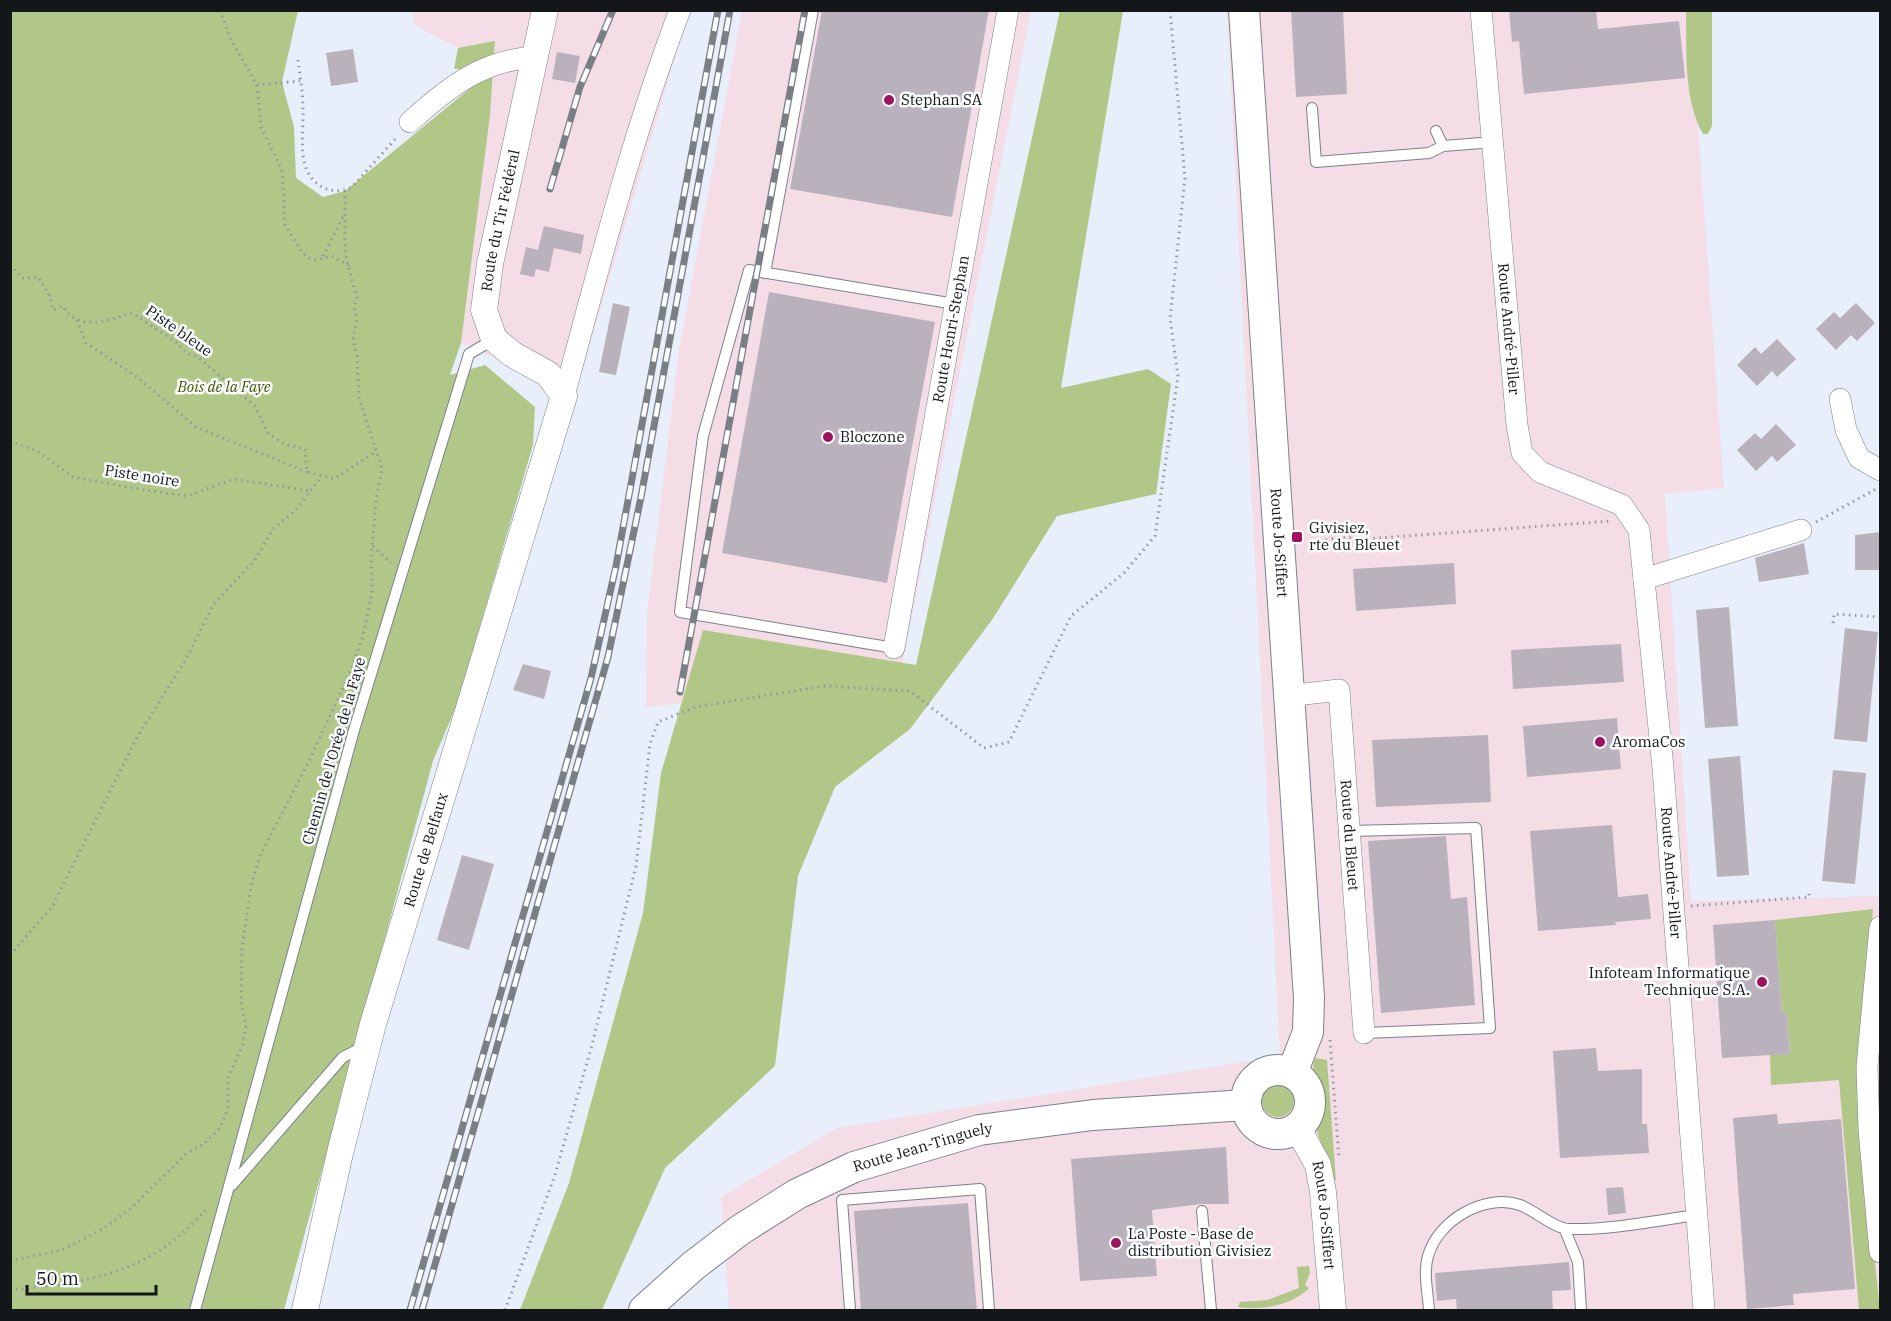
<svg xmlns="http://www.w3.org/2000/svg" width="1891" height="1321" font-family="'IBM Plex Serif',serif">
<rect width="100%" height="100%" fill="#e8effa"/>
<path fill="#f5dde7" d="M413,11H686L684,28L575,394L461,343L490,115L495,42L458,48L414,25Z
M742,11H1031L899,682L646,707L647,612L679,350Z
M1227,11H1690L1724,488L1665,494L1691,901L1880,896V1310H729L721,1197L837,1128L1280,1056Z"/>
<path fill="#b0c788" d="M1060,10L1123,11L1061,388L1148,369L1171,384L1156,494L1057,516L992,620L910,729L835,787L798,876L775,1066L665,1168L602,1310H520L569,1183L643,913L661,773L703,630L916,665Z
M10,11H298L282,82L294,127L296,178L323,197L345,191L473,86L469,69H454L458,48L495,41L490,115L461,343L450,375L485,365L535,407L533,445L458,702L433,761L284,1310H11Z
M1686,11H1712V126L1708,134H1703C1683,98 1687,51 1686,11Z
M1873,909L1860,1069L1861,1131L1880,1310H1859L1839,1080L1771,1085L1770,1055L1790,1053L1787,1013H1782L1775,920Z
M1315,1058L1327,1060L1336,1180H1334C1331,1162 1322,1149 1317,1131C1314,1119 1322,1107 1319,1094C1317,1081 1310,1071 1315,1058Z
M1262 1101a16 16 0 1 1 32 0a16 16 0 1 1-32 0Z
M1309,1266L1310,1273L1305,1285L1309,1288C1293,1305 1261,1311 1238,1307L1240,1302L1267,1300L1299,1288L1297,1267Z"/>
<path fill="#b9b2bc" d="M822,10H989L952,217L790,189Z
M1291,10H1343L1347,94L1296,97Z
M1509,10H1596L1598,29L1679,21L1685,78L1524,94L1519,41L1512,42Z
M353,49L358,82L331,86L326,53Z
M557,52L580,56L575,83L552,79Z
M544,226L584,235L581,254L554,248L549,272L536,269L534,277L520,274L526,247L538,250Z
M769,292L935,322L887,583L722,553Z
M613,303L630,307L616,375L599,372Z
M1856,303L1875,323L1857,341L1851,335L1836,350L1816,329L1834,312L1840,318Z
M1777,339L1796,359L1777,377L1772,371L1757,386L1737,365L1755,347L1761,354Z
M1776,424L1796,445L1777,462L1772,456L1756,471L1737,450L1755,433L1761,439Z
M1881,532V570H1855V535Z
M1804,543L1809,574L1759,582L1755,558Z
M1454,563L1456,604L1356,611L1353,569Z
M1729,607L1738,726L1705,728L1696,610Z
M1845,628L1878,632L1867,742L1834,739Z
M1621,644L1624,682L1513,689L1511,650Z
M523,664L551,671L544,699L513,690Z
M1617,718L1621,769L1527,777L1523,726Z
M1488,735L1491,802L1376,807L1372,740Z
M1740,756L1749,875L1717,877L1708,759Z
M1833,770L1866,773L1855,884L1822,881Z
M1612,825L1618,897L1648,894L1651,919L1615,922L1616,925L1538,931L1530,831Z
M1446,836L1451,899L1467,897L1475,1005L1381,1013L1368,841Z
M462,855L494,864L469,950L437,940Z
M1775,920L1782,1013H1787L1790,1054L1722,1058L1713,925Z
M1596,1048L1598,1071L1642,1069V1124H1647L1649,1153L1560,1158L1553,1051Z
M1777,1114L1778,1124L1841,1119L1855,1289L1793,1294L1794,1305L1747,1309L1733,1118Z
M1226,1147L1229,1204H1202L1152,1210L1157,1276L1080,1281L1071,1159Z
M1623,1187L1626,1213L1608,1215L1606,1188Z
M968,1203L977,1311H861L854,1211Z
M1569,1262L1571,1290L1552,1291L1553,1311H1457L1456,1299L1437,1301L1435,1273Z"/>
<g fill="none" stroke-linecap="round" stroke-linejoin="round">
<g stroke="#7b818a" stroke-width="12">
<path id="service" d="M1312,108L1316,162L1429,153L1443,146
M1436,131L1443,146L1494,142
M765,273L813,10
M894,648L680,612L703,436L749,270L955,304
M1349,831L1476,828L1490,1028L1364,1033
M232,1185L343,1057L363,1047
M1202,1211L1211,1310
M1565,1230L1578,1262L1581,1310
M195,1310L354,730L469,354L494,339
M850,1310L842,1200L980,1189L989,1310
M1429,1310C1428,1293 1423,1273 1428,1256C1438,1220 1485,1193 1520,1205C1534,1210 1555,1229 1569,1229C1611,1230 1654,1221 1697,1215"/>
</g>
<g stroke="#7b818a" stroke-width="22">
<g id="minor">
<path id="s1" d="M1481,10L1517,425L1522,453L1540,472L1622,505L1639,530L1663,768L1704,1310"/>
<path d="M410,122C448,87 483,60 535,57"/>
<path d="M564,396C599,267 632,136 680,10"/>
<path d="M1840,399L1846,430L1859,458L1880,470"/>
<path d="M1644,579L1801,530"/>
<path id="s2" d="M894,648L1008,10"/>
<path id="s3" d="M1287,696L1339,690L1364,1033"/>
<path d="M1880,927L1867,1067L1869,1130L1880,1252"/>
</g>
</g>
<g stroke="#7b818a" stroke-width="27">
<g id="tertiary">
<path id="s4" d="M1297,1127L1318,1165L1323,1192L1333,1310"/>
<path id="s5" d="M305,1310L340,1153L373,1024L564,396L548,374L512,354L494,339L484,310L490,264L545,10"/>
</g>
</g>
<g stroke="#7b818a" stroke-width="32">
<g id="secondary">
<path id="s6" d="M1244,10L1309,998L1308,1032L1292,1073"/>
<circle cx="1278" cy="1102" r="32"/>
<path id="s7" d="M644,1310L693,1266L740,1230L797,1194L854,1167L979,1130L1093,1115L1246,1105"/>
</g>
</g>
<path stroke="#92979f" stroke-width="3" stroke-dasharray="1.5 4.5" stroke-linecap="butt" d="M220,10L230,38L257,85L261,127L282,170L285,225L302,252L309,258L316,260L332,256L350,266
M298,60C300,76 303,93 303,110C304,136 295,171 322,187C331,192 342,192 352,187L398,136
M257,85L300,81
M323,256L345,213
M10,265L22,278L38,277L50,296L53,310L63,306C78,333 108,320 132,313L176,342L188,354L198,357L255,406L268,433L284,444L305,449L307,472L334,479L377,451
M77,320L86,343L137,377L196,427L307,472
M10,441L37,451L73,477L139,489L187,496L234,479L311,491
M1816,522L1876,489
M1308,543L1342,537L1365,539L1611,521
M373,546L391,563
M1833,623L1834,614L1880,617
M1691,906L1809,897V891
M10,955L52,907L136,739L185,661L213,605L255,560L273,529L295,511L321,477
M1330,1040L1339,1159
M10,1261L62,1250L103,1229L131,1208L187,1153L204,1144L220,1128L228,1108V1078L243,1044L246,1025L241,1005L242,949L251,886L259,858L310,759L350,672L363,636L372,593L371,560L376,500L382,469L359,398L357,356L353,340L357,320L354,307L357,298L345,253V191
M10,1290C67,1285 129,1277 174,1240C186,1231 197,1219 208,1208
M505,1310L555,1175L592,1045L636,866L650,744L658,722L695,707L825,686L910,691L984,748L1009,742L1071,616L1124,573L1155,536L1178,376L1170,319L1185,178L1170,10"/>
<use href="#service" stroke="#fff" stroke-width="10"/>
<use href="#minor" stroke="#fff" stroke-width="21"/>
<use href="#tertiary" stroke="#fff" stroke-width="26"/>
<use href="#secondary" stroke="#fff" stroke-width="30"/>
<g stroke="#7a7f85" stroke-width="7">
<path id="rail" d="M550,189L580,87L613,10
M680,692L805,10
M410,1310L591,678L616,566L718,10
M422,1310L608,657L641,497L730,10"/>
</g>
<use href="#rail" stroke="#fafcfe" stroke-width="4.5" stroke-dasharray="14" stroke-linecap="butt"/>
</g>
<g fill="#9d1362" stroke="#fafcfe" stroke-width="2">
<circle cx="889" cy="100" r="6"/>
<circle cx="828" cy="437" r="6"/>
<rect x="1291" y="531" width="12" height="12" rx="3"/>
<circle cx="1600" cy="742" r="6"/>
<circle cx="1762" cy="982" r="6"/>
<circle cx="1116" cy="1243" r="6"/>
</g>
<g text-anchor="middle" stroke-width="5" stroke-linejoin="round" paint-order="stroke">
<g font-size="15" fill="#14171a" stroke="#fafcfe" text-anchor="start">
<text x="901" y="105">Stephan SA</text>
<text x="840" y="442">Bloczone</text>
<text x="1309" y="533">Givisiez,<tspan x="1309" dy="17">rte du Bleuet</tspan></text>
<text x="1612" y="747">AromaCos</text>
<text x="1750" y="978" text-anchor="end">Infoteam Informatique<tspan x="1750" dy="17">Technique S.A.</tspan></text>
<text x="1128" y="1239">La Poste - Base de<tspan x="1128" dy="17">distribution Givisiez</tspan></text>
</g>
<g font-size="15" fill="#14171a" stroke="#fafcfe">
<text dy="5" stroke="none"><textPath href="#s5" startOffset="1164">Route du Tir Fédéral</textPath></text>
<text dy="5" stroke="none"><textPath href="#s1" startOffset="320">Route André-Piller</textPath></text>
<text dy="5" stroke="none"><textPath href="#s2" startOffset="324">Route Henri-Stephan</textPath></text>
<text transform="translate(179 331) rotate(35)" y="5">Piste bleue</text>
<text transform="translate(142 476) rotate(9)" y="5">Piste noire</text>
<text dy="5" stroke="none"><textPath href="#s6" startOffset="534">Route Jo-Siffert</textPath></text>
<text transform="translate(334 751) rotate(-74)" y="5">Chemin de l'Orée de la Faye</text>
<text dy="5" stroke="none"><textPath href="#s3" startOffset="198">Route du Bleuet</textPath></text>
<text dy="5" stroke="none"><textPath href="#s5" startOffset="476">Route de Belfaux</textPath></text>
<text dy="5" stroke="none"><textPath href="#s1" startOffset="934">Route André-Piller</textPath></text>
<text dy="5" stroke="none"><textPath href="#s7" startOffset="327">Route Jean-Tinguely</textPath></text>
<text dy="5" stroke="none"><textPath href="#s4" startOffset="94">Route Jo-Siffert</textPath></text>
</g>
<g font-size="15" font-style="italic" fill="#405602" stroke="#fafcfe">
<text x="224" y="392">Bois de la Faye</text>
</g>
</g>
<rect width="1891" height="1321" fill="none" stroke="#14171a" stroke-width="24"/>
<path d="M27 1285v9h129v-9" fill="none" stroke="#14171a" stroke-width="3"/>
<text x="36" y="1285" font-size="18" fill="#14171a" stroke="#fafcfe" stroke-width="4.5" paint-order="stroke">50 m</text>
</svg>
